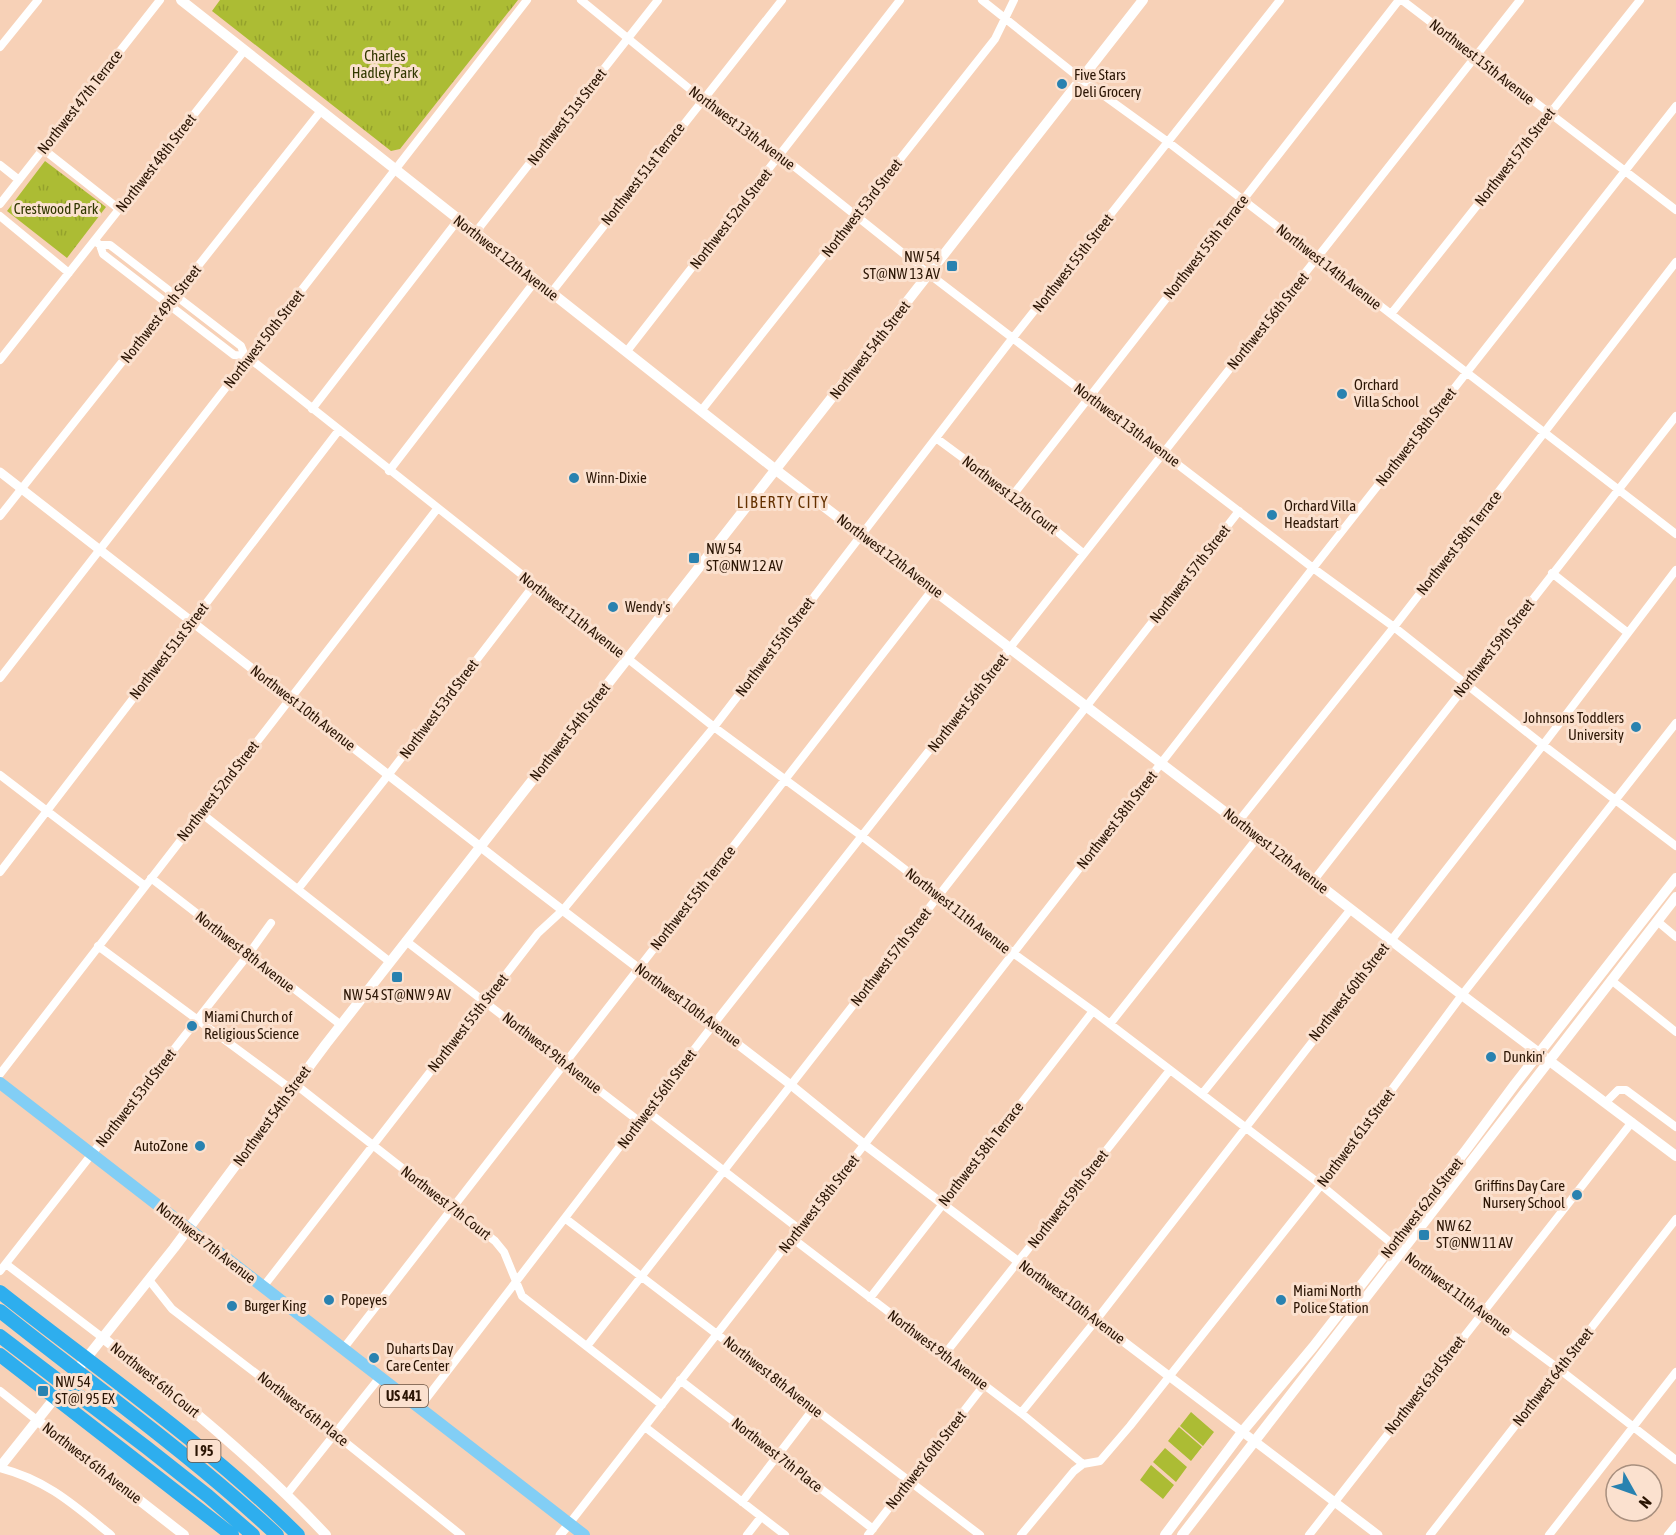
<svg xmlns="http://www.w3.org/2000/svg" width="1676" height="1535" font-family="'Asap Condensed',sans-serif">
<defs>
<pattern id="park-tufts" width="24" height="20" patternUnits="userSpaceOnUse" patternTransform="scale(1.5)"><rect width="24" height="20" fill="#acbc34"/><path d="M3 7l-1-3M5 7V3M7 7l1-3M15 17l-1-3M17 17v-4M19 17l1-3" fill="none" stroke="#94a12c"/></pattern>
</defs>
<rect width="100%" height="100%" fill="#f7d1b7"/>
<path fill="#acbc34" d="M1191,1412L1214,1432L1203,1446L1180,1426Z
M1179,1427L1202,1447L1191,1461L1168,1441Z
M1165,1448L1187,1467L1176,1482L1153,1462Z
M1151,1465L1174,1485L1163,1499L1140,1480Z"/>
<path fill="url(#park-tufts)" d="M220,0H518L400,149L391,151L212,11Z
M45,161L106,207L67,258L7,211Z"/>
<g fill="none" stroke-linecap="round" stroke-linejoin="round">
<path stroke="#fff" stroke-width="8" d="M581,0L702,99L780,155L929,274L1313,568L1394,627L1543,745L1676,846
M982,0L1081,79L1168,142L1676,534
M1402,0L1676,210
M0,47L38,0
M43,149L119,209
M0,165L19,180
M0,204L160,0
M0,216L69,273
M475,233L658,0
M95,241L100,245L103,254L234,355L245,356L249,358L714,727L863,837L1013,953L1093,1011L1321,1185L1402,1252L1559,1369L1676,1460
M100,245H110L241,346L245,356
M551,293L782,0
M1391,314L1640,0
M627,351L900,0
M0,360L244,51
M312,409L458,220
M701,411L995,39L1014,0
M936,438L1013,495L1083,553
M389,471L536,280
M1013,495L1399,0
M0,516L320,112
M1552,573L1628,633
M0,678L527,0
M0,775L145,886
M201,813L390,962
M1238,822L1394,627L1676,262
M0,872L339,430
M151,878L341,1025
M1314,880L1676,416
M298,889L389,774L534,585
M1657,921L1676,937
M406,941L640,1122
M98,946L291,1089
M1611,980L1676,1032
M1110,1024L1258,837
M0,1074L437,509
M295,1084L495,1241L504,1252L522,1296L662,1405
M1202,1094L1351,909
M1606,1102L1618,1090H1626L1676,1127
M648,1112L799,1229
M566,1219L980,1535
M792,1238L1021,1413L1083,1464
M6,1264L103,1338
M0,1271L248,955L271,923
M149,1280L172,1309L335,1434L461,1535
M263,1287L538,933L563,910L714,727L1008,344L1280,0
M870,1298L1093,1011
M587,1346L1239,511
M343,1349L933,589
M944,1355L1170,1070
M680,1380L873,1529
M0,1391L38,1421
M419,1408L713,1025L1520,0
M1021,1413L1097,1319L1543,745L1676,570
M645,1427L785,1535
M0,1468C47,1480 74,1505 111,1535
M287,1494L380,1377
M742,1502L814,1408
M569,1524L1313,568L1676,106
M747,1535L761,1517
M868,1535L984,1385
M1021,1535L1074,1471L1083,1464L1100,1461L1130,1426L1321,1185L1462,995L1676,723
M1309,1535L1632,1122
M1430,1535L1676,1219
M1549,1535L1676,1372
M1668,1535L1676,1525"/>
<path stroke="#fff" stroke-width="9" d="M0,472L514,873L791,1085L865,1145L1378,1535
M560,1535L569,1524"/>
<path stroke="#fff" stroke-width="10" d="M181,0L776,470L1238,822L1462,995L1676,1156
M103,1338C181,1400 258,1462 326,1535
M38,1421L184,1535
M0,1467L174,1248L326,1044L1143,0
M1165,1535L1242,1432L1313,1347L1466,1150L1515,1084L1676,878
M1182,1535L1676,897"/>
<path stroke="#82cef5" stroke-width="12" d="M0,1083L584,1535"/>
<path stroke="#2eaeee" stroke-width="14" d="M0,1292C100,1371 207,1445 298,1535
M0,1311C93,1385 190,1454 277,1535
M0,1336L146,1447L208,1496L253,1535
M0,1355L232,1535"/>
</g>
<g fill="#2982b0" stroke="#fbe1cf" stroke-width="2">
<circle cx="1062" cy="84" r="6"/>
<rect x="946" y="260" width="12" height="12" rx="3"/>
<circle cx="1342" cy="394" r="6"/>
<circle cx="574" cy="478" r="6"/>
<circle cx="1272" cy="515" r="6"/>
<rect x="688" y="552" width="12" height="12" rx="3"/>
<circle cx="613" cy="607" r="6"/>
<circle cx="1636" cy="727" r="6"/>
<rect x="391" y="971" width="12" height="12" rx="3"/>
<circle cx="192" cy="1026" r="6"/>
<circle cx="1491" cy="1057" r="6"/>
<circle cx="200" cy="1146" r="6"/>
<circle cx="1577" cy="1195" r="6"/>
<rect x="1418" y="1229" width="12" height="12" rx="3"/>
<circle cx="329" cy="1300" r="6"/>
<circle cx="1281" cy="1300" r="6"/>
<circle cx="232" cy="1306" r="6"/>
<circle cx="374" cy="1358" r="6"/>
<rect x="37" y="1385" width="12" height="12" rx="3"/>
</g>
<g text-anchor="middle" stroke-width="6" stroke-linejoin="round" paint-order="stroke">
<g fill="#fbe1cf" stroke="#695241" stroke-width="1.5">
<rect x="380" y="1385" width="48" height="22" rx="4.5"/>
<rect x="187.5" y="1440" width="33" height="22" rx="4.5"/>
</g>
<g font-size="14" font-weight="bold" fill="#2b1504">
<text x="404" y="1401">US 441</text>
<text x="204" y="1456">I 95</text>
</g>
<g font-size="15" fill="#323800" stroke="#fbe1cf">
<text x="385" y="61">Charles<tspan x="385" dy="17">Hadley Park</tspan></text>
<text x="56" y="214">Crestwood Park</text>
</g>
<g font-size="15" fill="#2b1504" stroke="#fbe1cf">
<text transform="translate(1482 62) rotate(38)" y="5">Northwest 15th Avenue</text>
<text transform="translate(80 102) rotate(-52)" y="5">Northwest 47th Terrace</text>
<text transform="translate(567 117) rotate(-52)" y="5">Northwest 51st Street</text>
<text transform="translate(742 128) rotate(37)" y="5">Northwest 13th Avenue</text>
<text transform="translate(1515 157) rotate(-52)" y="5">Northwest 57th Street</text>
<text transform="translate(156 163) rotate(-52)" y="5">Northwest 48th Street</text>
<text transform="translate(643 174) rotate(-52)" y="5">Northwest 51st Terrace</text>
<text transform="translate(862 208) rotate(-52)" y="5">Northwest 53rd Street</text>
<text transform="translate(731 219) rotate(-52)" y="5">Northwest 52nd Street</text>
<text transform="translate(1206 247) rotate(-52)" y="5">Northwest 55th Terrace</text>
<text transform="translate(506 258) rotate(38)" y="5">Northwest 12th Avenue</text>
<text transform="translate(1073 263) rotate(-52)" y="5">Northwest 55th Street</text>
<text transform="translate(1329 267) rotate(38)" y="5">Northwest 14th Avenue</text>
<text transform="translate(161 314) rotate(-52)" y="5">Northwest 49th Street</text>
<text transform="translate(1268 321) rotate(-51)" y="5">Northwest 56th Street</text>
<text transform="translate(264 339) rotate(-52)" y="5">Northwest 50th Street</text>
<text transform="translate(870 350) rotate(-52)" y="5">Northwest 54th Street</text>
<text transform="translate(1127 425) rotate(37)" y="5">Northwest 13th Avenue</text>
<text transform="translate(1416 437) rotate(-52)" y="5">Northwest 58th Street</text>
<text transform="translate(1010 495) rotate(38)" y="5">Northwest 12th Court</text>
<text transform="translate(1459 543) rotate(-52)" y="5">Northwest 58th Terrace</text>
<text transform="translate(890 556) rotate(37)" y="5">Northwest 12th Avenue</text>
<text transform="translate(1190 574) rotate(-52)" y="5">Northwest 57th Street</text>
<text transform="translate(572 615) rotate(38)" y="5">Northwest 11th Avenue</text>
<text transform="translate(775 647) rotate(-53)" y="5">Northwest 55th Street</text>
<text transform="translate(1494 648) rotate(-52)" y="5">Northwest 59th Street</text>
<text transform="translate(169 651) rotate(-52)" y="5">Northwest 51st Street</text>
<text transform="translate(968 703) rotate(-52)" y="5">Northwest 56th Street</text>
<text transform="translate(303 708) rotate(38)" y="5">Northwest 10th Avenue</text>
<text transform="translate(439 709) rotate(-53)" y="5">Northwest 53rd Street</text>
<text transform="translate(570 732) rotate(-52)" y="5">Northwest 54th Street</text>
<text transform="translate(218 791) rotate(-52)" y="5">Northwest 52nd Street</text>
<text transform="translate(1117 820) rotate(-52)" y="5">Northwest 58th Street</text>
<text transform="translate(1276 851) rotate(38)" y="5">Northwest 12th Avenue</text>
<text transform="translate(693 898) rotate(-52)" y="5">Northwest 55th Terrace</text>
<text transform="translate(958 911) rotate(38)" y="5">Northwest 11th Avenue</text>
<text transform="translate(245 952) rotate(38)" y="5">Northwest 8th Avenue</text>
<text transform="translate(891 957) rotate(-52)" y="5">Northwest 57th Street</text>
<text transform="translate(1349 992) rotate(-52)" y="5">Northwest 60th Street</text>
<text transform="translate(688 1005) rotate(37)" y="5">Northwest 10th Avenue</text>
<text transform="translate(468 1023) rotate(-52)" y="5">Northwest 55th Street</text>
<text transform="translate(552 1053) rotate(38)" y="5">Northwest 9th Avenue</text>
<text transform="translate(136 1098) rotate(-52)" y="5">Northwest 53rd Street</text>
<text transform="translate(657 1099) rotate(-53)" y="5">Northwest 56th Street</text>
<text transform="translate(272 1116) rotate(-54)" y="5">Northwest 54th Street</text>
<text transform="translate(1356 1138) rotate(-53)" y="5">Northwest 61st Street</text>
<text transform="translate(981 1154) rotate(-52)" y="5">Northwest 58th Terrace</text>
<text transform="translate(1068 1199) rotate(-52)" y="5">Northwest 59th Street</text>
<text transform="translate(446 1203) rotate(38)" y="5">Northwest 7th Court</text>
<text transform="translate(819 1204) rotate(-52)" y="5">Northwest 58th Street</text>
<text transform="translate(1422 1208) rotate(-52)" y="5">Northwest 62nd Street</text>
<text transform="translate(206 1243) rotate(38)" y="5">Northwest 7th Avenue</text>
<text transform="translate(1458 1294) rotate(37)" y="5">Northwest 11th Avenue</text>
<text transform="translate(1072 1302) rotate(37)" y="5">Northwest 10th Avenue</text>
<text transform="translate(938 1350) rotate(37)" y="5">Northwest 9th Avenue</text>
<text transform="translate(773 1377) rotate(38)" y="5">Northwest 8th Avenue</text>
<text transform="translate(1553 1377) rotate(-52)" y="5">Northwest 64th Street</text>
<text transform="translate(155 1380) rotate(39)" y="5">Northwest 6th Court</text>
<text transform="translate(1425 1385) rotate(-52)" y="5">Northwest 63rd Street</text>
<text transform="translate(303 1409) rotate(38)" y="5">Northwest 6th Place</text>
<text transform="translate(777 1455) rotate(38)" y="5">Northwest 7th Place</text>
<text transform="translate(926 1460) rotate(-52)" y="5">Northwest 60th Street</text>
<text transform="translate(92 1463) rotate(38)" y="5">Northwest 6th Avenue</text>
</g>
<g font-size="15" fill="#2b1504" stroke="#fbe1cf" text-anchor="start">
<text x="1074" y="80">Five Stars<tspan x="1074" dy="17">Deli Grocery</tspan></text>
<text x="940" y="262" text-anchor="end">NW 54<tspan x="940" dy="17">ST@NW 13 AV</tspan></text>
<text x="1354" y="390">Orchard<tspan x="1354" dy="17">Villa School</tspan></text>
<text x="586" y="483">Winn-Dixie</text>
<text x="1284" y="511">Orchard Villa<tspan x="1284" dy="17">Headstart</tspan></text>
<text x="706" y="554">NW 54<tspan x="706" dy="17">ST@NW 12 AV</tspan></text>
<text x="625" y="612">Wendy's</text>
<text x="1624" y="723" text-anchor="end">Johnsons Toddlers<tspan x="1624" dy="17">University</tspan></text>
<text x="397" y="1000" text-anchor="middle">NW 54 ST@NW 9 AV</text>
<text x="204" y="1022">Miami Church of<tspan x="204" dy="17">Religious Science</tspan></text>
<text x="1503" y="1062">Dunkin'</text>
<text x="188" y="1151" text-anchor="end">AutoZone</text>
<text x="1565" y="1191" text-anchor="end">Griffins Day Care<tspan x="1565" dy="17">Nursery School</tspan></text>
<text x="1436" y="1231">NW 62<tspan x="1436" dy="17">ST@NW 11 AV</tspan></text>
<text x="1293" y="1296">Miami North<tspan x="1293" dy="17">Police Station</tspan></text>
<text x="341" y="1305">Popeyes</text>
<text x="244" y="1311">Burger King</text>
<text x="386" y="1354">Duharts Day<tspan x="386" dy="17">Care Center</tspan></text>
<text x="55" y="1387">NW 54<tspan x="55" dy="17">ST@I 95 EX</tspan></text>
</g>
<g font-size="16" letter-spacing="1.5" fill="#643100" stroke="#fbe1cf">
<text x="783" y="508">LIBERTY CITY</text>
</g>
</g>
<g transform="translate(1634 1493) rotate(130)"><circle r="28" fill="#fbe1cf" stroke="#a88f7e" stroke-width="1.5"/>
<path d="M0-4.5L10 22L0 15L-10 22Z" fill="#2982b0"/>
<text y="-9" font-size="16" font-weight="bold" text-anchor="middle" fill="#2b1504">N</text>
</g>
</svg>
